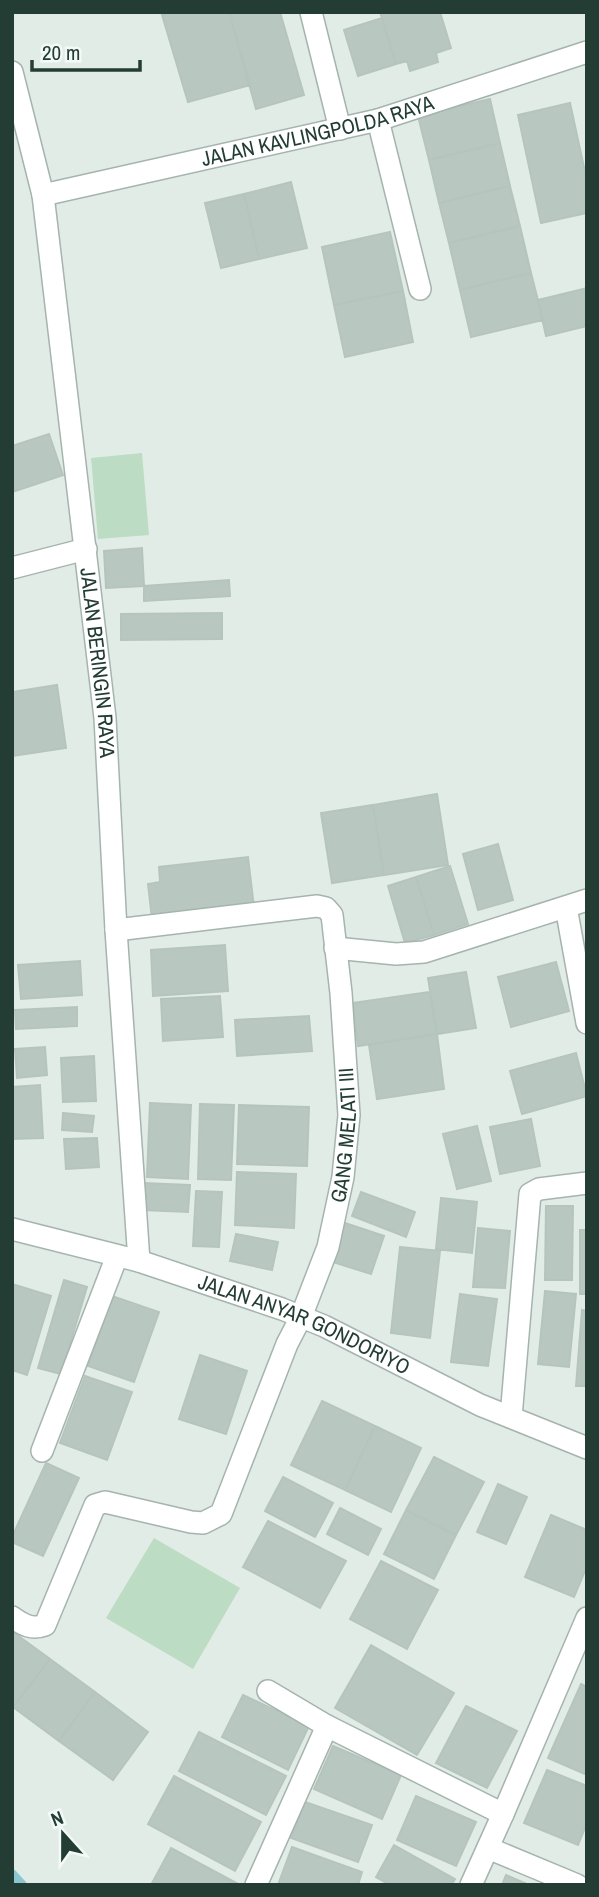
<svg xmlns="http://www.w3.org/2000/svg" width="599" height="1897" font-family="'Archivo Narrow',sans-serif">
<rect width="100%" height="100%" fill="#e2ece7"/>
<path fill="#bcdcc4" d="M142,453L149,535L98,539L91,458Z
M154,1538L240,1588L193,1669L106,1618Z"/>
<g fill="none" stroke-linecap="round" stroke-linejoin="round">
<path stroke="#8cc7cf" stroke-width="10" d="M12,1874L22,1885"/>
</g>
<path fill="#b8c7c0" stroke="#b5c5be" stroke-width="2" d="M171,12H229L250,85L188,102L162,15Z
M229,12H280L304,95L256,109Z
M380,12H440L451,48L436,53L438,62L410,71L407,61L396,64Z
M382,18L396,64L358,76L344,30Z
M490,99L500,143L429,160L418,116Z
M570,103L587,181V213L541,223L518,115Z
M500,143L510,186L439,203L429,160Z
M291,182L307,248L259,259L244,194Z
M510,186L520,226L449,243L439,203Z
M244,194L259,259L221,268L205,203Z
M520,226L531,273L460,290L449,243Z
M390,232L403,291L334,305L322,247Z
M531,273L543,320L471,337L460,290Z
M587,288V326L546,336L538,300Z
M403,291L413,342L345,357L334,305Z
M49,434L63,475L12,492V446Z
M142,548L144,586L106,588L104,551Z
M229,580L230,596L144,601V586Z
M222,613V639L121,640V614Z
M57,685L66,748L12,756V692Z
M437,794L448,865L384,875L373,805Z
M373,805L384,875L332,883L321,813Z
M498,844L513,900L478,910L463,854Z
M248,857L254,907L152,919L148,884L160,882L159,867Z
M450,866L468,924L434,935L416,877Z
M416,877L434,935L405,943L388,886Z
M225,945L228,991L153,996L151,950Z
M80,961L82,995L21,999L18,965Z
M556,962L569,1011L511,1027L498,977Z
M466,972L476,1028L437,1034L428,978Z
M430,992L437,1034L358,1046L352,1003Z
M220,996L223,1037L163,1041L161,999Z
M77,1007V1026L16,1029L15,1010Z
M309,1016L312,1051L237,1056L235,1020Z
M437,1034L444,1089L377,1099L369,1045Z
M45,1047L47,1075L17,1078L15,1049Z
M576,1053L587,1096L522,1114L510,1071Z
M94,1056L96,1101L63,1102L61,1058Z
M40,1085L43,1138L12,1139V1087Z
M150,1103L191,1105L188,1179L147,1177Z
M200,1104L234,1105L231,1180L198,1179Z
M239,1105L309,1107L307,1166L237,1164Z
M63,1113L94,1116L92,1132L62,1130Z
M531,1119L540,1166L500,1174L490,1127Z
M477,1126L491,1181L457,1189L443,1134Z
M97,1138L99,1167L66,1169L64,1139Z
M237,1172L296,1174L294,1228L235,1225Z
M143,1183L190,1185L188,1212L142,1210Z
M196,1191L222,1192L219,1247L193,1246Z
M361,1192L415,1212L406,1237L352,1216Z
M441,1198L477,1202L472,1253L436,1249Z
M546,1206H573L572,1280H545Z
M342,1222L384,1236L371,1274L330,1261Z
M478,1228L510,1231L505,1288L473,1287Z
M580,1230H587V1294H580Z
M236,1234L278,1242L272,1270L230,1261Z
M400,1247L440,1251L430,1338L391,1333Z
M64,1280L87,1287L61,1374L38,1368Z
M12,1284L51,1296L27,1375L12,1370Z
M545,1291L576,1294L569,1367L538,1364Z
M460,1294L497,1299L488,1366L451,1362Z
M112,1296L159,1312L134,1382L88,1366Z
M582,1310L587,1311V1386H576Z
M200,1355L247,1371L226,1434L179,1419Z
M85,1376L132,1392L107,1460L60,1443Z
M322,1401L375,1426L345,1490L291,1465Z
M375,1426L421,1448L391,1512L345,1490Z
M434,1457L484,1482L456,1535L406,1510Z
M46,1463L79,1478L43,1556L12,1542V1537Z
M283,1477L333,1503L315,1537L265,1511Z
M498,1484L527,1497L506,1544L477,1532Z
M340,1508L381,1529L368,1555L327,1534Z
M406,1510L456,1535L434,1579L384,1554Z
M551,1515L587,1530V1566L574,1597L525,1577Z
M268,1521L346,1561L320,1608L243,1567Z
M381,1561L438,1590L407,1649L350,1619Z
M13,1632L50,1659L13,1707L12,1706Z
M371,1645L454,1693L417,1755L335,1708Z
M50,1659L95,1692L59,1741L13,1707Z
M581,1684L587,1687V1775L548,1758Z
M95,1692L148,1732L113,1780L59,1741Z
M243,1695L309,1726L288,1770L222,1737Z
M466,1706L517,1731L487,1788L436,1763Z
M199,1732L286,1776L266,1815L179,1771Z
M333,1746L401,1775L382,1819L314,1789Z
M547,1770L587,1786V1823L578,1845L524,1823Z
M174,1776L261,1822L235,1871L148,1824Z
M416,1796L476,1822L456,1866L397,1840Z
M305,1802L372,1825L358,1862L291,1838Z
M394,1845L455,1879L451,1885H390L376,1877Z
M292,1847L362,1872L358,1885H278Z
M171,1848L240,1885H151Z
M506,1875L529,1885H502Z"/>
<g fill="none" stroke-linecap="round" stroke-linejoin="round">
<g stroke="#a5b4ae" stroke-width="24">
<g id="minor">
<path d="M311,12L340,129"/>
<path id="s1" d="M12,72L43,195L105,718L116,930L139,1261"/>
<path d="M378,120L420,289"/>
<path id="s2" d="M43,195L378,120L587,52"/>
<path d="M12,568L86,549"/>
<path d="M566,907L587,1023"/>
<path d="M335,948L396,954L424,952L587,900"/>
<path id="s3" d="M12,1229L139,1261L282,1309L324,1326L480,1405L587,1448"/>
<path d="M511,1417L530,1194L539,1189L587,1183"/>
<path d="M42,1451L117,1256"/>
<path id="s4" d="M12,1617C23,1625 32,1630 45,1625L95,1505L105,1502L191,1522L203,1523L221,1514L287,1344L301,1317L328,1247L343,1177L349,1115L341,993L332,915L326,908L317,906L116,930"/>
<path d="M268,1691L327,1726L503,1814"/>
<path d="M488,1848L577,1885"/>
<path d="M256,1885L327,1726"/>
<path d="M471,1885L503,1814L587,1618"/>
</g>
</g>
<use href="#minor" stroke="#fff" stroke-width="21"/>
</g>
<g text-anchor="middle" stroke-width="6" stroke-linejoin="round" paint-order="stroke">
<g font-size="21" fill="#233d35" stroke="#f3f9f6">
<text dy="7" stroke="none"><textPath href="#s2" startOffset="282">JALAN KAVLINGPOLDA RAYA</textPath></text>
<text dy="7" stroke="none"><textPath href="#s1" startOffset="598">JALAN BERINGIN RAYA</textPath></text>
<text dy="7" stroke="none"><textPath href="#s4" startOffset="698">GANG MELATI III</textPath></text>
<text dy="7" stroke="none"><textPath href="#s3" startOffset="308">JALAN ANYAR GONDORIYO</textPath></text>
</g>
</g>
<rect width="599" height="1897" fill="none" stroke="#233d35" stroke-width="28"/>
<g transform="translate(63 1834) rotate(339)" stroke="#f3f9f6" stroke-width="5" paint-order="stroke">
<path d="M0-5L12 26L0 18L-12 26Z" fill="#233d35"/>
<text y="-10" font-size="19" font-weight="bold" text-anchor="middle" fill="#233d35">N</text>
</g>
<path d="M32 60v10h108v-10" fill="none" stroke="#233d35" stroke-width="3.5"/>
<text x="42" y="60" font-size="21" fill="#233d35" stroke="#f3f9f6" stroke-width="5" paint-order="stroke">20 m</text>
</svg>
